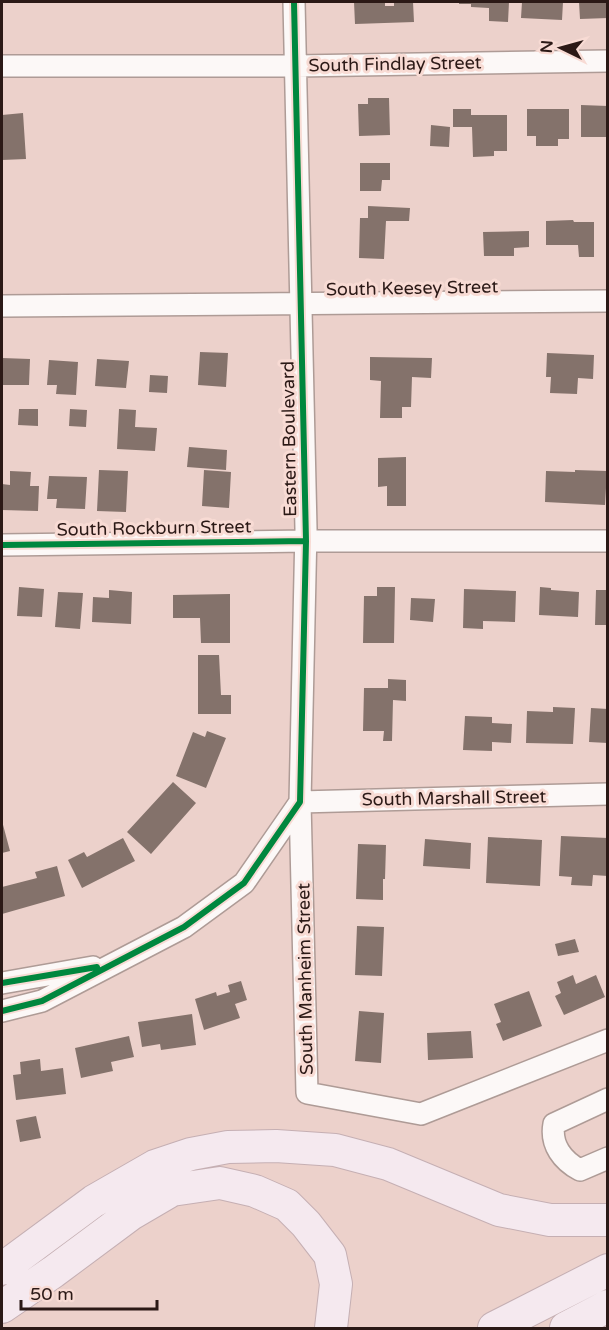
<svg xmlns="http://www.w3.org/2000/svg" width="609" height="1330" font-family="'Varela Round',sans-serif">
<rect width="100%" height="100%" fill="#ecd1cb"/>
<path fill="#84726b" d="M354,2H385V6H394V2H413L414,22L355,24Z
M459,2H509L508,22L489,21V8L471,7V4H459Z
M522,2H563L562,20L521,18Z
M579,2H608V18L580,19Z
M368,98H389L390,135L359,136L358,104H368Z
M581,105L608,106V137H581Z
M453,109H471V115H507V151H494V156L473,157L472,127H453Z
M527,109H569V139H558V146H536V136H527Z
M23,113L26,159L2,160V115Z
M431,125L450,127L449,147L430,146Z
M360,163H390V180H382L381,191H360Z
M368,206L410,208L409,221H386L384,259L359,258L360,218H368Z
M573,220L574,222H594V257H579L578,245H546V221Z
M529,231V247L514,248V256H484L483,232Z
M200,352L228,353L226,387L198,385Z
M547,353L594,355L593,379L578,378L577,394L550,393L551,377H546Z
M370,357L432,358L431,378L412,377L411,407H402V418H380L381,381L370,380Z
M2,358L30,359L29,385H2Z
M97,359L129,361L126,388L95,386Z
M49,360L78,362L76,395L56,394L57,385H47Z
M150,375L168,376L167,393L149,392Z
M19,409H38V426L18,425Z
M70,409L87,410L86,427L69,426Z
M119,409L136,410L135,427L157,428L155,451L117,449Z
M189,447L227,450L226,470L187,467Z
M406,457V506H387V486L378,487V458Z
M99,470L128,471L126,512L97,511Z
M204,470L231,472L229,508L202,506Z
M575,470L607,471L605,505L545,502L546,471L575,472Z
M10,471L31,472L30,486H39L38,511L2,510V484L10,485Z
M49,476L87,477L85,509L56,508L57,499H47Z
M19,587L44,589L42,617L17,616Z
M377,587H395L394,643H363L364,596H377Z
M540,587L551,588V590L579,592L578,617L539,615Z
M464,589L516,591L515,622L483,621V629L463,628Z
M109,590L132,592L131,624L92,622L93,597L109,598Z
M596,590H608V625H595Z
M58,592L83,593L80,629L55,627Z
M230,594V643H201L200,618H173V595Z
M411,598L435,599L433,622L410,620Z
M198,655H219L221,695H231V714H198Z
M388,679L406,680V701L393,700L392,741H383L384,731H363L364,688H388Z
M553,707L575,708L573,744L526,743L527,711L553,712Z
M591,708L608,709V743L589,742Z
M465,716L492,717V723L512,724L511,743L492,742V751L463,750Z
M207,731L226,738L206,788L176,776L193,732L205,737Z
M173,782L196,803L151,854L127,832Z
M2,821L10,851L2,853Z
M561,836L608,838V876L593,875L592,886L571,885L572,877L559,876Z
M488,837L542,840L540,886L486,883Z
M123,838L135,861L82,888L68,860L84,852L87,857Z
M425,839L471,843L470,869L423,866Z
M358,844L386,845L385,879H383V900L356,899Z
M57,866L65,896L2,914V887L37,878L35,872Z
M357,926L384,927L382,976L355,975Z
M575,939L579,952L558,956L555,944Z
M573,975L576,984L596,975L605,997L564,1015L555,996L561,993L557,982Z
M241,981L247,1000L235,1004L240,1018L204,1030L195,999L216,992L217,996L230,992L228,985Z
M529,991L542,1026L503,1041L496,1024L501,1022L494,1004Z
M359,1011L384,1013L381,1063L355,1061Z
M192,1014L196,1045L161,1050L160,1044L142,1047L138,1022Z
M471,1031L473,1058L428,1060L427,1033Z
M129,1036L134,1057L111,1062L113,1071L81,1078L75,1048Z
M40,1059L41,1071L63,1068L66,1094L16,1100L13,1075L21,1074L20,1062Z
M36,1116L41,1138L20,1142L16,1120Z"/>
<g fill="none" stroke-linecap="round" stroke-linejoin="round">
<g stroke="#ae9b96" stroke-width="24">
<path id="minor" d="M294,2L306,529L300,802L307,1093L421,1114L608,1040
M2,66H296L608,61
M2,306L608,301
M2,545L306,541H608
M300,802L608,794
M2,983L93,967
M2,1011L42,1001L184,927L244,883L300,802
M608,1099L554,1124C550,1145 563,1161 580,1170L608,1158"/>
</g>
<g stroke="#c5afb3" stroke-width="34">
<path id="highway" d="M2,1269L94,1201L155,1166L191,1154L228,1147L276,1146L335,1150L388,1164L499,1210L550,1220H608
M2,1307L53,1272L131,1214L172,1190L220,1183L255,1191L287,1205L306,1224L330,1255L336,1284L331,1328
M494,1328L608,1270
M566,1328L608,1306"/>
</g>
<use href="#minor" stroke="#fcf8f7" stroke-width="21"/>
<use href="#highway" stroke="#f5e9ef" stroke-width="32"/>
<g stroke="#f8dbd4" stroke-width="10">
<path id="cycleway" d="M2,545L306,541
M2,983L97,967
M2,1011L42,1001L184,927L244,883L300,802L306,541L294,2"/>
</g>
<use href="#cycleway" stroke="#00873e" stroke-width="6"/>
</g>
<g text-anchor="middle" stroke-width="6" stroke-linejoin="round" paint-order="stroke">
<g font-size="18" fill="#2b1916" stroke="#f8dbd4">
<text transform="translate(395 64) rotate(-1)" y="6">South Findlay Street</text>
<text transform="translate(412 288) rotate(-1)" y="6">South Keesey Street</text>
<text transform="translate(289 439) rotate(-91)" y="6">Eastern Boulevard</text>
<text transform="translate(154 528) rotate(-1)" y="6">South Rockburn Street</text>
<text transform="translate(454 798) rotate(-1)" y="6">South Marshall Street</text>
<text transform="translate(305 979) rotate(-91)" y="6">South Manheim Street</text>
</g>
</g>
<rect width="609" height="1330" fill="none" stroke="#2b1916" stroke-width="6"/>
<g transform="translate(561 48) rotate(275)" stroke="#f8dbd4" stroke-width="4.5" paint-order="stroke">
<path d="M0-4.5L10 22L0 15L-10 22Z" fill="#2b1916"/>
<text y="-9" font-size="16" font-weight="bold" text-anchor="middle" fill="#2b1916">N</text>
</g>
<path d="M21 1300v9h136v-9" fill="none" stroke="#2b1916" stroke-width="3"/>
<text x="30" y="1300" font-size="18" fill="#2b1916" stroke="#f8dbd4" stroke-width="4.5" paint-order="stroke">50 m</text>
</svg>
